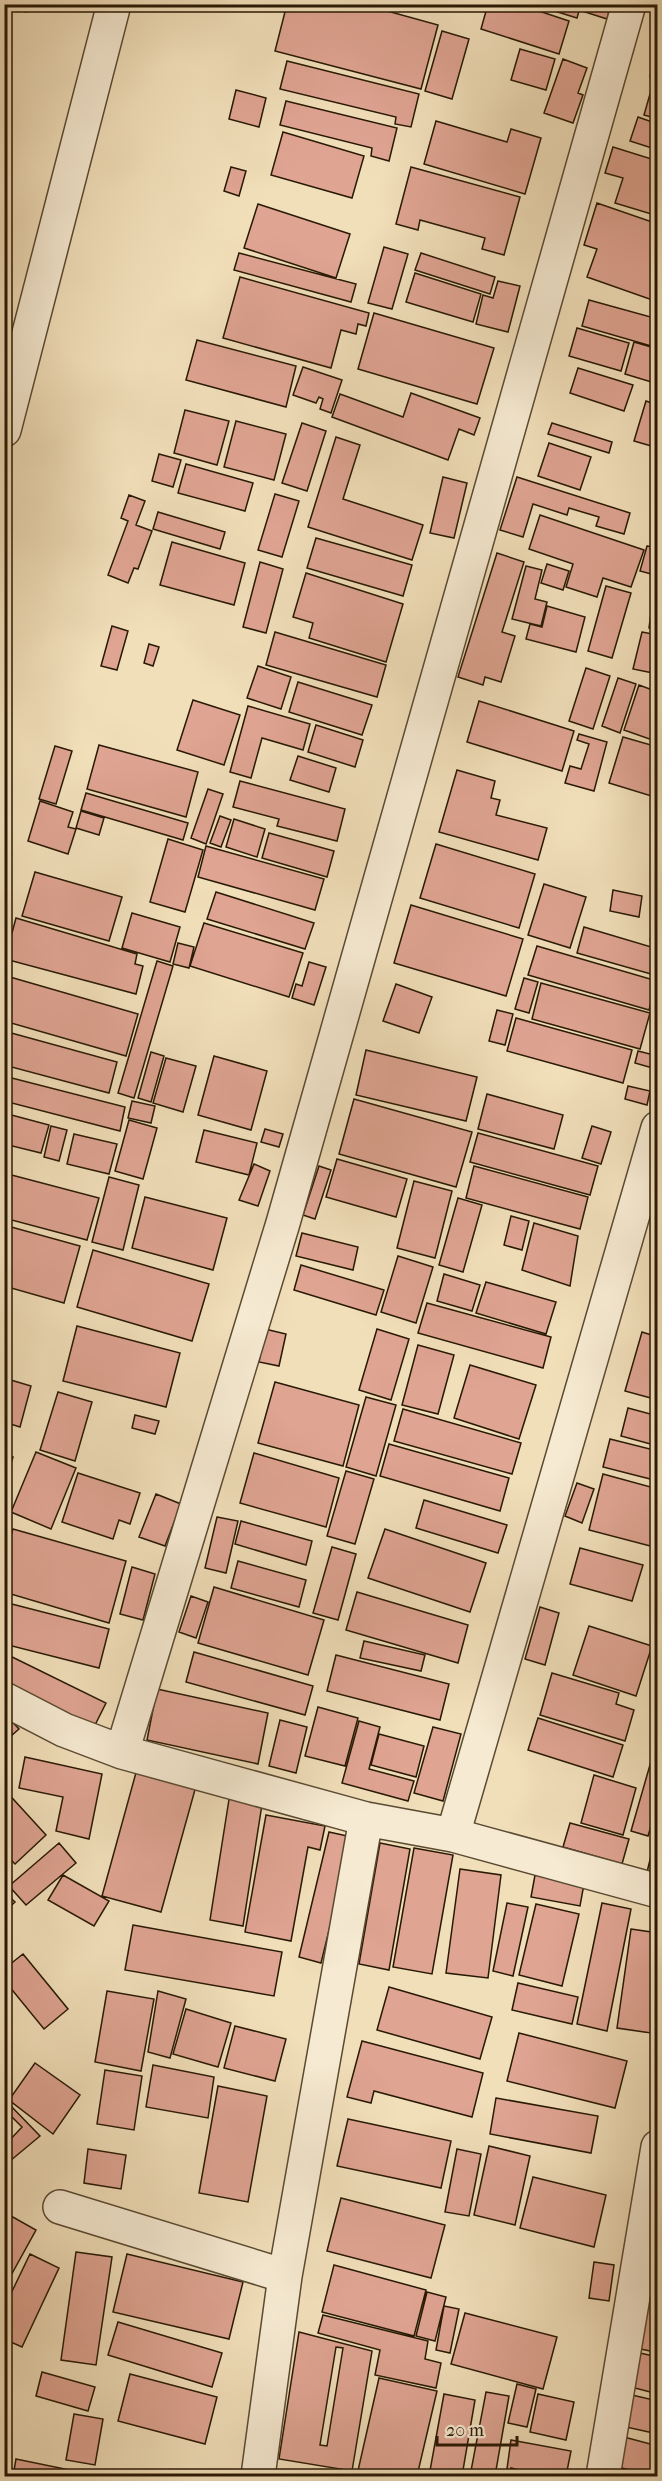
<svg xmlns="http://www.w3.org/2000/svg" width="662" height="2481" font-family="'IM FELL French Canon',serif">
<rect width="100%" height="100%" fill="#f1dfba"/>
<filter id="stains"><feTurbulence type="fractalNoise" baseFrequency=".00333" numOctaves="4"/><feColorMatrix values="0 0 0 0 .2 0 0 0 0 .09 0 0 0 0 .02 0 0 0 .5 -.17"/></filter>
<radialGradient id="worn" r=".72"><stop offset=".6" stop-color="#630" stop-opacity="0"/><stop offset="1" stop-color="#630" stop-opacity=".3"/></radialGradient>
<path fill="#dfa492" stroke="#281904" stroke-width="1.5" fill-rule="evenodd" d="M6,4H29L26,12Z
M287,4H362L438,25L421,89L275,51Z
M488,4H518L569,21L559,54L481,29Z
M532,4H581L577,18Z
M584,4H611L607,19L582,11Z
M442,31L469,39L452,99L425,91Z
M520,49L555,59L546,90L511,80Z
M658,52V78L650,76Z
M563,59L587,68L578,93L583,95L573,123L544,113Z
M287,61L419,94L411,127L395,124L396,117L280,89Z
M652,87L658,89V119L644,115Z
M236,90L266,98L259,127L229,119Z
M286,101L397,128L389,161L371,156L372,148L280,125Z
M638,117L658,124V150L630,141Z
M436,121L507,142L511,129L541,138L525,194L424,164Z
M283,132L364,156L352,198L271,175Z
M613,147L658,161V216L615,203L623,178L605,173Z
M231,167L246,171L239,196L224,191Z
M411,167L520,197L504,255L482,249L485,238L420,220L418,230L396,224Z
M597,203L658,224V302L587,277L597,249L584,245Z
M258,204L350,234L336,278L244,248Z
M384,247L408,254L392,309L368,303Z
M239,253L356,284L351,302L234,270Z
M421,253L495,277L490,294L415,270Z
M415,273L481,294L473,322L406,302Z
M240,277L369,313L366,326L358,324L356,334L341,330L331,368L223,338Z
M498,281L520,286L508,332L476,324L483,295L493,298Z
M589,300L658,319V348L582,326Z
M374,313L494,348L477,404L358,369Z
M577,328L629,343L621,371L569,356Z
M197,340L296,366L286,407L186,380Z
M634,342L658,349V384L625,374Z
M303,367L342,380L331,413L320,409L323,399L319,397L316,403L293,395Z
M578,368L633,385L624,411L570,393Z
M411,393L480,418L474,435L459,429L448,460L332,417L340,394L403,417Z
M646,401L658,405V448L634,441Z
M185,410L229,421L217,465L174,453Z
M236,421L286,434L274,480L224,467Z
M302,423L326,431L307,491L282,483Z
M552,423L612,442L609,453L548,434Z
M336,437L360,445L343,499L423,525L412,560L308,527Z
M549,443L591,457L580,490L538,476Z
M159,454L181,460L173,487L152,481Z
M186,464L253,483L245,511L178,493Z
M443,477L467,483L454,538L430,533Z
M517,477L630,513L624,534L596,526L599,517L569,508L567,515L533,504L523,537L500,530Z
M275,494L299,501L282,557L258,550Z
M129,495L145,501L136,525L152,531L138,569L134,568L128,583L108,575L128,521L121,518Z
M158,512L225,532L220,549L153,529Z
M540,515L644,550L631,587L603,578L597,597L566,587L573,564L529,549Z
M316,538L412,565L403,596L307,568Z
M172,542L245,563L234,605L160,585Z
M647,546L658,548L655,575L640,571Z
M497,553L524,562L502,632L515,636L501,682L485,677L483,685L458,677Z
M260,562L283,569L266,633L243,627Z
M547,564L569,571L563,590L541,583Z
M526,566L542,570L535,599L547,602L541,626L512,619Z
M306,573L403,604L386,662L309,638L313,623L293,617Z
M606,586L631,593L612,658L588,651Z
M654,591H658V630L649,628Z
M547,606L585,617L576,652L526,639L530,624L542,627Z
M112,626L128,631L117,670L101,666Z
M275,632L386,665L377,697L266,665Z
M642,632L658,635V674L633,669Z
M149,644L159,647L153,666L144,663Z
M258,666L291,677L281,709L247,698Z
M586,668L610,676L593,729L569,721Z
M618,678L636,684L620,733L602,726Z
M298,682L372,705L362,735L289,712Z
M639,685L658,692V742L624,730Z
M193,700L240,715L224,765L177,750Z
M479,701L574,731L562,771L467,742Z
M248,706L310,724L303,750L262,738L251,778L230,772Z
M316,725L363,740L355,767L308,752Z
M579,734L607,742L594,791L565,783L570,766L581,769L589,744L577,740Z
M623,737L658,747V798L609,783Z
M99,745L198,772L186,817L87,789Z
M55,746L72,751L56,804L39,799Z
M298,756L336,768L329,792L290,780Z
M457,770L495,781L491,798L500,800L496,815L547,828L538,860L439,832Z
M240,781L345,809L337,841L277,826L279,819L233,807Z
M208,789L223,794L206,844L191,838Z
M86,793L188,823L183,840L81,810Z
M40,801L73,812L68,827L76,829L68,854L28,841Z
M81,811L104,818L99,835L76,828Z
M220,816L231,820L221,847L210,843Z
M234,819L265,829L257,857L226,847Z
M269,833L334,851L327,877L262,858Z
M168,839L203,850L185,912L150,902Z
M436,844L535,874L519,928L420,898Z
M206,846L324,879L315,910L198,877Z
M35,872L122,897L109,941L22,916Z
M544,884L586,897L570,948L528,935Z
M613,890L642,896L639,917L610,911Z
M216,892L314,923L305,949L207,919Z
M411,905L523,939L506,996L394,963Z
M132,913L180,927L170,962L122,948Z
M656,917H658V943L650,940Z
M16,918L137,954L135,964L143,966L136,994L5,959Z
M204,923L303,953L289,997L190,966Z
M584,927L658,949V976L577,953Z
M178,943L194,947L189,968L173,964Z
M537,946L657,981L649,1010L528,975Z
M157,961L173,966L134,1098L118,1093Z
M309,962L326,967L314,1005L292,998L296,984L302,986Z
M10,977L138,1014L126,1056L4,1021V991Z
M524,978L538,982L529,1013L515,1009Z
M541,983L650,1013L640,1049L532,1019Z
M396,984L432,997L419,1033L383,1021Z
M497,1010L513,1014L505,1045L489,1041Z
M516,1018L632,1050L623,1083L507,1051Z
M4,1031L117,1062L109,1093L4,1065Z
M366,1050L477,1077L466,1121L356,1095Z
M638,1051L658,1056L656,1069L635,1063Z
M151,1052L164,1056L151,1102L138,1098Z
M214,1056L267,1071L251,1130L198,1115Z
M166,1058L196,1066L183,1112L153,1103Z
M4,1076L125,1107L120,1131L4,1101Z
M628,1086L650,1091L647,1105L625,1099Z
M487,1094L563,1115L554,1149L478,1129Z
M354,1099L472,1132L456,1187L339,1154Z
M132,1101L155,1106L151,1123L128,1118Z
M4,1113L49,1125L41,1153L4,1144Z
M129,1120L157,1128L143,1179L115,1171Z
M51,1126L67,1130L59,1161L44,1157Z
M592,1126L611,1132L601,1164L582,1158Z
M265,1129L283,1134L279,1147L261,1142Z
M204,1130L257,1143L249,1175L196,1162Z
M478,1133L598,1166L590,1195L470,1162Z
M74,1134L117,1144L109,1174L67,1164Z
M337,1159L407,1179L396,1217L326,1197Z
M254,1164L270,1171L258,1206L239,1200Z
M319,1166L331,1170L315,1219L303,1215Z
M474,1166L588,1197L580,1229L466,1198Z
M4,1173L99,1198L87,1240L4,1218Z
M109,1177L139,1185L123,1250L92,1242Z
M414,1181L452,1191L435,1258L397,1248Z
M145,1197L227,1218L213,1270L132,1248Z
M458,1198L482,1205L463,1272L439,1265Z
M511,1216L529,1221L522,1250L504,1245Z
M534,1223L578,1236L570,1286L522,1270Z
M4,1225L80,1246L64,1303L4,1286Z
M302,1233L358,1247L353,1270L296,1256Z
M93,1250L209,1284L192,1341L77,1307Z
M398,1256L433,1267L416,1323L381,1312Z
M301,1265L384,1290L376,1315L294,1290Z
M444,1274L480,1285L472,1311L437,1301Z
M486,1282L556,1302L546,1334L476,1313Z
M427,1303L551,1337L543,1368L418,1333Z
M77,1326L180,1353L166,1407L63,1381Z
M265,1329L286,1334L279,1366L259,1362Z
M377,1329L409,1339L391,1400L359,1390Z
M642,1332L658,1337V1400L625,1391Z
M418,1345L454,1355L438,1414L402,1405Z
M470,1365L536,1385L519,1439L454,1418Z
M4,1378L31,1386L20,1427L4,1422Z
M275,1382L359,1405L343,1466L258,1443Z
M58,1392L92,1402L75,1461L40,1450Z
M366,1397L396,1405L376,1476L346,1467Z
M628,1408L658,1416V1446L621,1436Z
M403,1409L521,1443L512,1474L394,1441Z
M135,1415L159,1421L155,1434L132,1428Z
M610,1439L658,1451V1481L603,1467Z
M389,1444L509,1478L500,1511L380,1476Z
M36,1452L76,1468L51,1529L11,1512Z
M254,1453L339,1478L326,1527L240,1503Z
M4,1454L13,1457L4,1485Z
M346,1471L374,1479L355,1544L327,1536Z
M78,1473L140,1493L130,1524L119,1520L113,1539L62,1522Z
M603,1474L658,1489V1548L589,1530Z
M577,1483L594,1489L582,1523L565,1516Z
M156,1494L181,1504L165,1546L139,1537Z
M424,1500L507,1525L498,1553L416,1528Z
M217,1517L238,1521L226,1573L205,1568Z
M241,1521L312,1541L306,1565L235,1544Z
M13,1529L126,1561L109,1623L4,1592V1557Z
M385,1529L486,1563L470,1612L368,1578Z
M332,1547L356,1554L338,1620L313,1613Z
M580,1548L643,1565L632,1601L570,1584Z
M238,1561L306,1580L299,1607L231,1588Z
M132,1567L155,1574L143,1620L120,1614Z
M214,1587L324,1620L308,1675L198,1643Z
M357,1592L468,1625L458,1663L346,1630Z
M191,1596L208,1602L196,1638L179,1632Z
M4,1602L109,1629L99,1668L4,1644Z
M540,1607L559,1613L545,1665L525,1659Z
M589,1626L652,1646L636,1696L573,1675Z
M364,1641L425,1655L421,1671L360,1658Z
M194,1652L313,1686L305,1715L186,1682Z
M4,1653L106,1703L94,1727L4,1683Z
M336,1655L449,1684L440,1720L327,1691Z
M552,1673L619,1693L616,1704L634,1710L625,1741L540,1715Z
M157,1689L268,1713L258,1764L147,1740Z
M318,1707L358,1718L345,1766L305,1756Z
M4,1713L19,1729L4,1742Z
M538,1718L623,1745L613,1777L528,1750Z
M280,1720L307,1727L296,1773L269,1766Z
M359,1721L380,1727L369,1769L414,1781L408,1801L342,1783Z
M433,1727L461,1734L443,1801L414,1793Z
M379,1734L424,1746L416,1777L371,1765Z
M654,1751L658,1752V1803L648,1836L631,1831Z
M25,1757L102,1774L89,1839L56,1831L63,1797L19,1788Z
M137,1769L196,1786L161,1912L102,1896Z
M594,1775L636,1788L623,1835L581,1823Z
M4,1789L46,1835L15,1864L4,1853Z
M230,1793L263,1798L243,1926L210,1920Z
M266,1815L325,1826L320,1850L308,1847L291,1941L245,1932Z
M570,1823L629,1839L622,1864L563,1847Z
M329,1832L352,1837L321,1963L299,1957Z
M59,1843L76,1863L26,1905L9,1886Z
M380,1843L410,1849L389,1970L359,1964Z
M414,1848L453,1855L432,1974L393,1967Z
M653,1848L658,1849V1875L647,1872Z
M460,1869L501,1875L488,1978L446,1973Z
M63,1875L109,1901L94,1926L48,1900Z
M535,1875L584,1884L580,1906L531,1897Z
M4,1892L15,1902L4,1912Z
M507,1903L528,1907L513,1976L493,1971Z
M602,1903L631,1909L607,2031L577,2024Z
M536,1904L579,1914L562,1986L519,1975Z
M133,1925L282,1952L274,1996L125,1970Z
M631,1929L658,1933V2034L617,2028Z
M23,1954L68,2009L44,2029L4,1980V1969Z
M518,1983L578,1997L572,2024L512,2010Z
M389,1987L492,2017L480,2059L377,2030Z
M107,1991L154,1999L141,2071L95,2062Z
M158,1991L186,1999L170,2058L148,2052Z
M186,2009L231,2023L218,2067L173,2054Z
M235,2026L286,2039L275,2081L224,2068Z
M519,2033L627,2061L615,2108L507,2081Z
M362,2041L483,2073L472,2117L374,2091L371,2103L347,2097Z
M35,2063L80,2095L53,2134L9,2100Z
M153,2065L214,2077L208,2118L146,2107Z
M105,2070L142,2076L134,2130L97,2124Z
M218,2086L267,2096L248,2202L199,2193Z
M496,2098L598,2116L591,2153L490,2134Z
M8,2103L40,2136L4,2166V2138L8,2142L22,2127L12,2117L4,2124V2106Z
M348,2119L451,2141L441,2188L337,2166Z
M489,2146L530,2156L515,2225L474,2215Z
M88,2149L126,2155L121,2189L84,2183Z
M457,2149L481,2154L469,2216L445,2212Z
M533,2177L606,2195L594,2247L520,2228Z
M341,2198L445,2225L431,2278L327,2251Z
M11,2216L36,2230L4,2288V2228Z
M76,2252L112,2257L96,2365L61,2360Z
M30,2254L59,2268L22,2347L4,2339V2308Z
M127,2254L243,2282L229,2339L113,2312Z
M594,2262L614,2265L609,2301L589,2298Z
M334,2265L426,2290L414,2336L322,2312Z
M647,2266L658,2268V2338L655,2352L631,2347Z
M427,2292L446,2297L435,2341L416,2336Z
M444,2306L459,2309L450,2353L436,2350Z
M465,2313L557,2337L543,2389L451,2364Z
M323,2315L428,2341L425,2359L441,2363L436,2388L375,2375L380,2350L318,2333Z
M118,2322L222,2353L212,2387L108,2355Z
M299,2332L372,2351L352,2471L279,2459ZM336,2347L343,2348L327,2446L320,2445Z
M640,2353L658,2357V2394L631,2387Z
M42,2372L95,2387L88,2411L36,2396Z
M130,2374L217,2397L205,2444L118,2421Z
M379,2378L437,2391L417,2476L357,2475Z
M517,2384L536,2389L527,2427L508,2423Z
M486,2392L509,2396L495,2476H470Z
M444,2394L475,2400L462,2476H429Z
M538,2394L574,2402L566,2440L530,2432Z
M632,2395L658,2401V2434L626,2427Z
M74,2414L103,2419L95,2465L66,2460Z
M624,2437L658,2446V2476L617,2467Z
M511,2440L571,2451L566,2476H523L524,2471L511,2468L510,2476H506Z
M16,2459L70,2470L69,2476H13Z
M86,2470L116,2476H85Z"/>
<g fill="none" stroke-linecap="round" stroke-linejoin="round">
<g stroke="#5a4a32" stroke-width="36">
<path id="minor" d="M4,430L114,4
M4,1699L64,1730L122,1752L366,1819L453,1835L658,1891
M122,1752L283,1223L629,4
M453,1835L658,1128
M60,2207L285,2276
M258,2476L285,2276L366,1819
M603,2476L658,2147"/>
</g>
<use href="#minor" stroke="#f6ead2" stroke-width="33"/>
</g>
<rect width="662" height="2481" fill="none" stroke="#f1dfba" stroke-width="24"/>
<rect x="6" y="6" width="650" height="2469" fill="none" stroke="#281904" stroke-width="3"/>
<rect x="12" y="12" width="638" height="2457" fill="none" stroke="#281904" stroke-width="1.5"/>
<path d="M437 2436v9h80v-9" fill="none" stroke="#281904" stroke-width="3"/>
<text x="446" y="2436" font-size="18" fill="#281904" stroke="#f6ead2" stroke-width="4.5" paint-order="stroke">20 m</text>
<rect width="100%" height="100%" filter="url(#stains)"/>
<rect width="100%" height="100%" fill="url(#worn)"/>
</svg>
